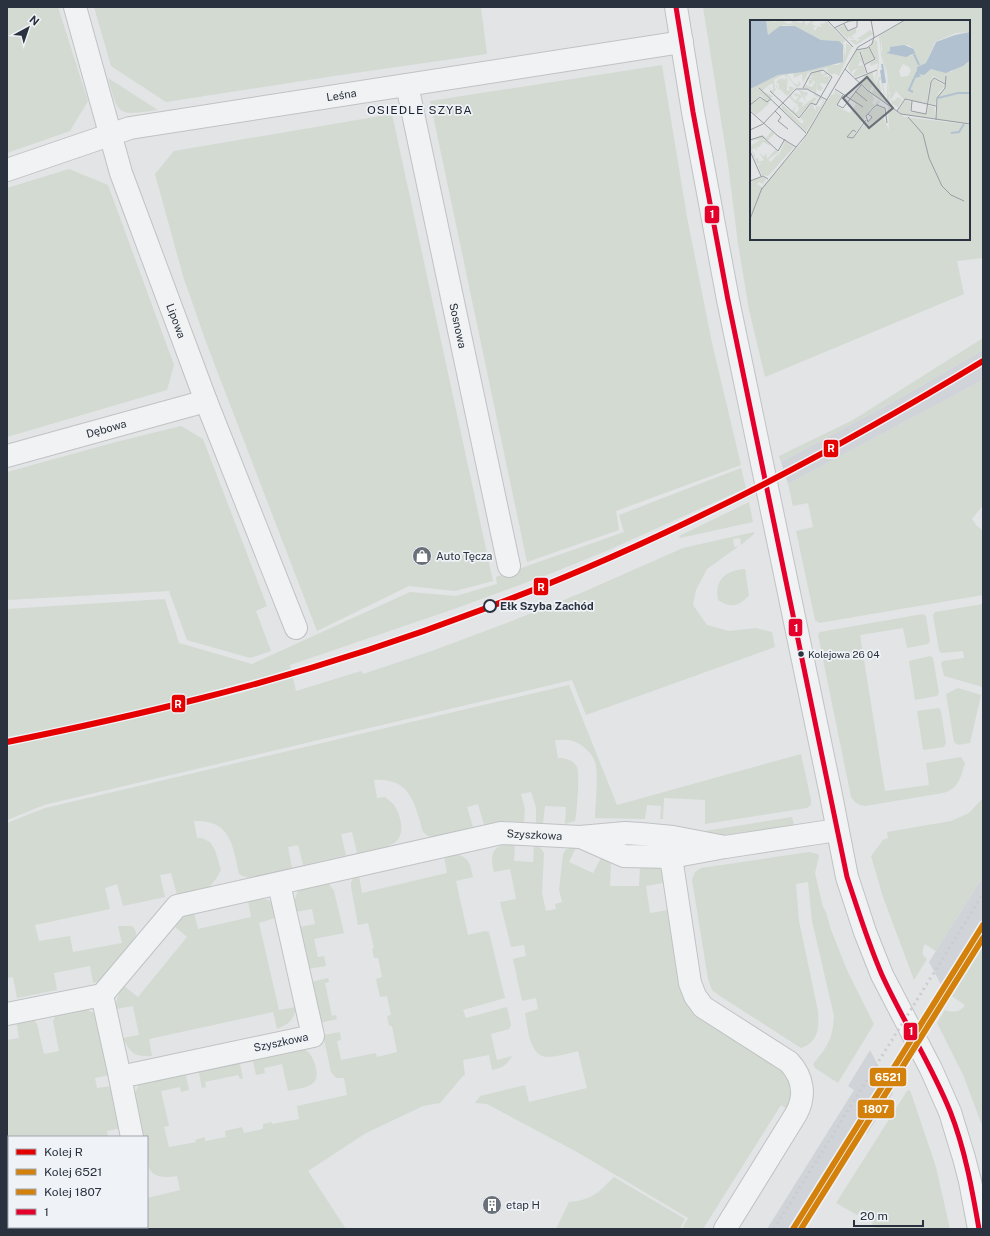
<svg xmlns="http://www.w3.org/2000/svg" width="990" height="1236" font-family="'Public Sans',sans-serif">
<rect width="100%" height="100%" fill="#e2e4e6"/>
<path fill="#d0d4d9" d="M983,350V380L788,484L781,462L893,402Z
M983,876V942L948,998L929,962Z
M870,1050L893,1093L867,1134L861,1130L800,1229H767L854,1090L848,1086Z"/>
<path fill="#d3dad2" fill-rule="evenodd" d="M7,7H58L88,101L70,131L7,153Z
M94,7H481L487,54L334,76L166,102L111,66Z
M703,7H983V258L957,261L964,294L765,377L749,310L738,244L728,164ZM751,21H969V239H751Z
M662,65L687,217L712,343L741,465L616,511V510L619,530L527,562L430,101Z
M108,78L158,110C118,116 118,116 108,78Z
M392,114L493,581L455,591L409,586L317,631L206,342L183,276L155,174L174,151Z
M69,169L108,185L174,365L167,390L7,437V188Z
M983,338V350L893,402L781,462L779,456L853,420Z
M983,380V505L972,519L976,525L983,531V595L819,623L815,620L796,531L813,527L808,503L793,506L788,484Z
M181,426L203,439L267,606L256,611L271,651L250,658L187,640L169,591L7,600V472L116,442Z
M741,468L746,488L611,549L552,573L454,609L290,665L296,691L361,671L363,674L429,652L504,624L581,593L683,548L754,532V534L741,545L740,538L733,539L734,547L739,546L707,569L696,590L693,605L707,625L729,631L756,628L772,632L775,647L586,715L572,680L44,805L7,820V609L165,599L179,643L252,664L410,592L456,596L497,584L496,577L624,532L619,515Z
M749,502L753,522L680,538L679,536Z
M745,569L749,596C737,606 732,609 718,600C714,580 726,570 745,569Z
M983,604V687L944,676L941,663L943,661L964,658L963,651L942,653L939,651L933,615L935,612Z
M923,614L926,616L930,641L928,644L907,648L903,628L860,635L885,791L929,785L926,763L961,757L965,763C961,776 959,789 943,793L865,806C858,805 855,803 851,797L818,635L820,632Z
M930,656L933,658L939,693L937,696L915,700L909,661Z
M569,685L617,805L801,754L811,800V805L807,808L705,824V800L664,798L663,819H660L661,806L647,805L645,819L595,818C595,804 599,775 595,762C592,753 582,744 573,741C567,739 561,740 555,740L558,758C565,758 574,760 577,767C580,776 577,812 575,821L565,824L566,807L545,806L543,823H536V808L531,792L521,794L525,809L524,822L502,821L484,825L478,804L467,807L473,827L433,837C432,837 427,836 427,835C422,833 421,826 420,821C412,795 405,778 374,780L377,798L385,797C388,800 392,802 394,805C402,817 407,839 390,845C380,849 368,850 357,853L352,832L341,834L346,855L303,865L298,845L288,847L292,868L249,878L243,876L239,874C233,845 230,819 194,821L197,838H202L210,842L215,850L221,870L216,879L209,887L177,895L171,873L160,875L165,897L123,906L117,884L105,888L110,909L35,925L39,941L70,936L73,952L122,943L118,926H132C136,930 137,933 135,939L101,981L93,983L90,966L54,973L57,990L17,998L13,977L7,978V823L45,808Z
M958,688L981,695L970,743L958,745L954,742L946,694Z
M939,708L941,711L946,743L944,747L923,750L917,711Z
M983,798V876L936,951L925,944C922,950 921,955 927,959L914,980L883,897L871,856L883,840L888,838L887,832L951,821L969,813Z
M792,817L794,825L712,837L708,835L705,831Z
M515,843L514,861L533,862L534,844L538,845L544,853L542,893L546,911L556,909L555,904L562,902L559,890L563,854C566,848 570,846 577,846L569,862L593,873L601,858L611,861L610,886H639L640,865L660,867L662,869L663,883L646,886L650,913L668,910L681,988L686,1003L695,1015L780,1069C791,1082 794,1092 787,1109L781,1105L703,1229H682L688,1218L577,1152L487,1104L475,1103L480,1096L525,1085L529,1102L587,1088L578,1051C569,1053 559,1056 550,1057C529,1059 528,1028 525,1013L538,1009L536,998L522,1001L513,959L526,956L524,945L511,947L500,902L516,899L510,869L494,872C489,852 493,844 515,843Z
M809,852L818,854L819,856L815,873L823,907L826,912L831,930L847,970L874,1024L838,1083L815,1068L813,1064C827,1048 833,1038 834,1016L812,921L808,882L796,884L799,921L818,1011C819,1027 819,1042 801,1048L720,996L712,990L708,979L692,880L695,872L701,868Z
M456,854C470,858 470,864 473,877L456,881L468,935L485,931L489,932L505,998L463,1010L466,1018L507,1007L511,1025L509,1029L491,1034L497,1060L512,1056C507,1065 502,1068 492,1070L489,1055L463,1060L465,1075L463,1076L440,1103L423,1106L366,1133L308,1171L346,1229H7V1040L19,1038L16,1020C24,1019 32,1016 37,1024L44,1054L59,1051L53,1021L56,1014L85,1009L94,1013L98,1021L109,1075L95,1078L97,1088L112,1086L121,1128L107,1131L108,1137H9V1227H147V1198L180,1190L177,1176C143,1182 147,1162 147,1137H140L133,1096L140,1083L185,1071L189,1090L181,1092L180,1087L161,1091L169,1126L164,1127L169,1147L196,1142L195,1140L205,1137V1141L226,1137L225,1131L242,1127L244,1133L263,1129V1124L272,1122V1124L299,1119L297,1106L347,1095L344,1078H336L331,1072L323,1035L340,1032L341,1040L337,1041L341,1060L376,1053L377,1057L397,1052L392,1026H389L387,1016L391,1015L387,996L380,997L376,979L382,977L378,958H374L372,949L374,948L368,923L358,925L351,887V883L353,878L359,876L362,893L447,873L444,856Z
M323,883L329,884L334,891L344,933L314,939L318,957L324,956L326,966L308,969L299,927L315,924L312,909L296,912L294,901L298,891Z
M265,899C275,901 274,909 275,918L259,923L279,1010L296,1007C294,1020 289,1024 277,1029L273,1012L149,1039L152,1056C135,1057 131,1054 123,1038L139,1035L133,1006L116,1009C116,999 118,994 124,986L138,997L187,937L174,926C181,919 185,915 194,912L198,929L251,917L248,901Z
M983,942V1083H982L983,1092V1128L964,1077L937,1023L945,1010C953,1013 961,1012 965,1005L950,995Z
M328,978L329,982L325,983L332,1016L336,1015L337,1019L320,1023L311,982Z
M301,1047C304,1049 307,1051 309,1053C315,1060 321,1078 312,1084C307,1088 295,1089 288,1091L282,1064L264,1068L265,1073L256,1075L252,1056Z
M239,1059L243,1078L240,1079L238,1075L205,1082L206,1087L202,1088L198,1068Z
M910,1090L936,1167L950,1229H876L872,1224L875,1219L861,1209L857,1215L836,1203L907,1091Z
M614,1177L685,1219L680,1229H556L569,1202C592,1200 598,1193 614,1177Z"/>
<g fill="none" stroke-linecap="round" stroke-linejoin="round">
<g stroke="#c0c2c4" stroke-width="24">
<g id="minor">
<path id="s1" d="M75,7L121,173L206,401L296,628"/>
<path id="s2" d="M407,85L509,566"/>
<path id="s3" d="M7,170L130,128L682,42"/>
<path id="s4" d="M7,456L206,401"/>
<path d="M583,838L624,856L671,857L725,847L837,830"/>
<path d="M671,857L690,983L695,996L703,1007L789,1062C803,1077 806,1096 796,1114L725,1229"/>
<path id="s5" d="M279,884L313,1036L120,1077L102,995L177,906L501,833L580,837L625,833L641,834L673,837L725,847"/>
<path d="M7,1014L102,995"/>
<path d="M120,1077L132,1137"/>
</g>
</g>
<g stroke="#c0c2c4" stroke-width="24">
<path id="tertiary" d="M676,7L693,112L728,300L830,790L847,877L865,932L882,975L931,1069L950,1112L964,1158L970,1181L979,1229"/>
</g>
<use href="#minor" stroke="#f1f2f3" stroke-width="22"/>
<use href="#tertiary" stroke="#f1f2f3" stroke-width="22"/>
<path stroke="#caccce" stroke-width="3" stroke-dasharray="2 4" stroke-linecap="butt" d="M774,1229L983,894"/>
<g stroke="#eff2f6" stroke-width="8">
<path id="bus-1" d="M676,7L693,112L728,300L847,877C858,910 868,943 882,975C903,1021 931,1064 950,1111C965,1149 972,1189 979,1229"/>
</g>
<use href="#bus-1" stroke="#e4002b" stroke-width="5"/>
<g stroke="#eff2f6" stroke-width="9">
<path id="rail-1" d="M7,742C71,729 135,715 198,699C294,675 389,645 481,610C657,545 823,458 983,361"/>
</g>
<g stroke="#eff2f6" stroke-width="9">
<path id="rail-2" d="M793,1229L983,925"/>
</g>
<g stroke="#eff2f6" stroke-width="9">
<path id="rail-3" d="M801,1229L983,938"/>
</g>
<use href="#rail-1" stroke="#e50000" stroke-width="6"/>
<use href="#rail-2" stroke="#d4810c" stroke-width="6"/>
<use href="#rail-3" stroke="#d4810c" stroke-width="6"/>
</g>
<defs>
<g id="shop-disc" transform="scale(1)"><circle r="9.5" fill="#6a7079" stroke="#eff2f6"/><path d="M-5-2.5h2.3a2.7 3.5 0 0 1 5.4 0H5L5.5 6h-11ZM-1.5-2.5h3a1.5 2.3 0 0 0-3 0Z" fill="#fff"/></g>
<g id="building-disc" transform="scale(1)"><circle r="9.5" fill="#6a7079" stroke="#eff2f6"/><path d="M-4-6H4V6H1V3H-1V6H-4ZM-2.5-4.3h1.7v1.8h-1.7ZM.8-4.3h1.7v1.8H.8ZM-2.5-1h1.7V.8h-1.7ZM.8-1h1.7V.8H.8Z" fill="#fff"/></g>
</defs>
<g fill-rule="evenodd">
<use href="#shop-disc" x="422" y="556"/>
<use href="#building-disc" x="492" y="1205"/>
</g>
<circle fill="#eff2f6" stroke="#29323e" stroke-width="2" cx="490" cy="606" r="6"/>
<circle fill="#29323e" stroke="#eff2f6" stroke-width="1.5" cx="801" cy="654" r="3.5"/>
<g text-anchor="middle" stroke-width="3.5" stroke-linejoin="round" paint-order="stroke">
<g font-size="10" fill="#29323e" stroke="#eff2f6" text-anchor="start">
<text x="808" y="658">Kolejowa 26 04</text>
</g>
<g font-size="11" fill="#29323e" stroke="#eff2f6">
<text dy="4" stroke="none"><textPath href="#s3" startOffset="344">Leśna</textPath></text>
<text dy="4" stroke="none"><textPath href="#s1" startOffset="330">Lipowa</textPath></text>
<text dy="4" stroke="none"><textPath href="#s2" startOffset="246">Sosnowa</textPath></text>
<text dy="4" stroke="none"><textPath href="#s4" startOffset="103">Dębowa</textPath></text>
<text dy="4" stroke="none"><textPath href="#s5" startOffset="919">Szyszkowa</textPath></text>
<text transform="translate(281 1042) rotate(-12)" y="4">Szyszkowa</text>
</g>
<g font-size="11" fill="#29323e" stroke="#eff2f6" text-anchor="start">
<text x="436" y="560">Auto Tęcza</text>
<text x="506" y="1209">etap H</text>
</g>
<g font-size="11" font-weight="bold" fill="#29323e" stroke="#eff2f6" text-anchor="start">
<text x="500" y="610">Ełk Szyba Zachód</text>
</g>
<g font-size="12" letter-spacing="1" fill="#1c232f" stroke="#eff2f6">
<text x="420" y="114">OSIEDLE SZYBA</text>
</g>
</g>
<g transform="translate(750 20)">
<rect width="220" height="220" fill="#e2e4e6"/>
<path d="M16,0L25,2L30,0L28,4L31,0L38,4L43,3L41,0L51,3L54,0L57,6L58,2L60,4V0H66L62,3L64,6L68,5L63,8L65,11L68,6L72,7L70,4L75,3V0L96,21L93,22L96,37V23L102,27L89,56L84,53L81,55L76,50L79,48L72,49L58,53L53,63L52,54L44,58L43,53L37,54L44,63L48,65L49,61L51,64L47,68L38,57L33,55L24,60L25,67L23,69L26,68V64L27,67L23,74L18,67L23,71V64H20L24,61L12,71L23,76L17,82L11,75L0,84V69L18,58L41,51L53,52L73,45H88L93,41L94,31L89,21L71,20L45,6L33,5L18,15ZM156,0H220V12L206,13L185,22L176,43L167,47L166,57L181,49L201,52L220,40V104L186,100L188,75L195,69V63L183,56L179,66L177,83H173L174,76L172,83L153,79L146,71L141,80L144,81L148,77L152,80L148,87L142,84L139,74L141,73L139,72L137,52L132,34V16L131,29L136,51L140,84L147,90L137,83V57L131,35L129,16ZM158,25L166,30L161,36L136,33L141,31L140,28ZM153,44L159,47L161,51L158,56L151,57L149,51ZM94,5L98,12L106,8V12L109,10L101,17L105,19H101L99,16L98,19L86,8ZM120,10L123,14L106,25L99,20H106L107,22L110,19H107ZM124,20L127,21L129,43L127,57L125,65L122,73L124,63L120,71L110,63L114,58L113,56L122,51L125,62L128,43L121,46L120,43L126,39L120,27ZM119,28L125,38L115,44L111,34L114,32L108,34L111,37L105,39L111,38L113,45L110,41L108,46L113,45L116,53L105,57L103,54L108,48L102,51V54L98,48L105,31ZM71,50L72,55L76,52L78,54L72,57L81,56L77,64L69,63L73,68L71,71L67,70V63L66,73L63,72L65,65L63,71L54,68L55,65L62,67L65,62L63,60L62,65V63L59,65V60L63,59H59L56,62L57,57L62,58L60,54ZM129,57H132L136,83L132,80L134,76L131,59L129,61L133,78L131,80L122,73ZM37,58L39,62L35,59H32L36,60L39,64L37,63V71L40,70L38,66L45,68L37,76L30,69L28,70L29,65L26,62L29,59ZM184,59L195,66L188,73L185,85L179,84L180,65ZM111,66L123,75V78H125L122,83L125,85L128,80L130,82L120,89L107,111H103L105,113L104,116L122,97L119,93L127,86L134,88V99L139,110L138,86L155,97L220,105V220H0V162L12,156L16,159L13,164L9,162L7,164L12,167L52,122L81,75L85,74L84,70L92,76L86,86L100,93L106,84L101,79ZM48,70L58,73L56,77L53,72L56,82L52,76L48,81L53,83L52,87L64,77L67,79L63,83H66L69,78L64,75V73L70,77L66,85L62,83V82L48,97L42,91L46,85L44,91L46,93L49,90L47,83L46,84L39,77L43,72L41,76L45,81L49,77L43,75L46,73L52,76ZM10,78L20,83L6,95L0,89V85ZM71,78L74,80V82L56,112L31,88L33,85L52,104L54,101L50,98L62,84L66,91V86L70,87L73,81L72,79L70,81ZM155,80L161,82L160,92L177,94L178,86L184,87L186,99L151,94L148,91ZM22,111L24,114L18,120L14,119L12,120H16L21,126L13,122L8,128L10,130L6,126L7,131L4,128L2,130L5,135V138H4L0,126L12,119L0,121L12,116V114L16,118ZM35,121L44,127L18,156L12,155L8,146L11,143L7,144L5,139L8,138L9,142L14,140L9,133L14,137L16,133L17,139L25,130L28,132L18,140L21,142L29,132L27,139Z" fill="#d3dad2" fill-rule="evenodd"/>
<path d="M0,0H16L18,15L30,6H45L71,20L89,21L93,25V42L53,52L28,55L0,69ZM220,12V40L213,46L196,53L181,49L174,55L169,54L171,56L166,58L167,47L176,43L186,22L205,15ZM154,25L164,29L165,33L156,37L136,33L140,31V27Z" fill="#b2c1d0"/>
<path fill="none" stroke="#b2c1d0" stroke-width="2" d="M164,34L169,45M132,44L135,63M131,50L133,63M163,72L159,70L167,52M188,78L208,73H220M201,113L209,112L214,104"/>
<path fill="none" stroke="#989da3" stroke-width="1" d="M77,0L103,27M94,4L98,11L107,7V0M84,8L99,1L111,0M106,30L117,28L122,24L124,17L121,0M110,32L117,53M114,45L125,39L119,27M95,49L117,70L151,94L220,104M105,59L127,50M9,68L56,113M85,69L113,87M20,71L49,98L61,83L66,85L82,57L73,50L61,53L53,68M105,71L117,81M93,75L87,85L93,88L111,65M162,81L161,91L176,94L181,62L184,58L195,64M0,85L10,77L17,82L21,79M127,85L135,88L137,103M0,91L28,116L46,127M25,91L31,97L28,101L38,109M147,91L155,79L186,86M118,94L122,97L118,102L116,96L123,88L128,84M158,97L173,114L179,138L192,166L201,175L214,181M186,100L187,78L195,68L196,56M0,110L13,104L46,69H57L77,80M106,112L103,110L97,117L103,118L116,100M0,120L12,116L28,131L35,119M0,131L11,156M0,161L13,156L18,159M11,170L56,115L108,27L155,0M0,199L12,168"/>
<path fill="#6a7079" fill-opacity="0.15" stroke="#6a7079" stroke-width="2" d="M117,57L143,88L119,108L93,78Z"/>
<rect width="220" height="220" fill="none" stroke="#29323e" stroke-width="2"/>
</g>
<g stroke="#eff2f6" stroke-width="1.5">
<rect x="704" y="205" width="16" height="19" rx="4" fill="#e4002b"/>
<rect x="823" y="439" width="16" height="19" rx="4" fill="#e50000"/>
<rect x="533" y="577" width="16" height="19" rx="4" fill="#e50000"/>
<rect x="788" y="618" width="15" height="19" rx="4" fill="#e4002b"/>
<rect x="171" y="694" width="15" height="19" rx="4" fill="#e50000"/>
<rect x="903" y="1022" width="15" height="19" rx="4" fill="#e4002b"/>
<rect x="869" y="1067" width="38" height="20" rx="4" fill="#d4810c"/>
<rect x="857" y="1099" width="38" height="20" rx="4" fill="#d4810c"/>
</g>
<g font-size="11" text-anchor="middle" font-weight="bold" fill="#fff">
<text x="712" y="218">1</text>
<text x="831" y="452">R</text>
<text x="541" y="591">R</text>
<text x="796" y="632">1</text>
<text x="178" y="708">R</text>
<text x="911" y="1035">1</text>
<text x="888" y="1081">6521</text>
<text x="876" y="1113">1807</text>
</g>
<rect width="990" height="1236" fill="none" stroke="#29323e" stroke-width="16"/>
<rect x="8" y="1136" width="140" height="92" fill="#eff2f6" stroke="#a0a5ac"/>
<rect x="16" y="1149" width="20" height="6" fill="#e50000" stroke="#a0a5ac"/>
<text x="44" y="1156" font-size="12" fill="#29323e">Kolej R</text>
<rect x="16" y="1169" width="20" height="6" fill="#d4810c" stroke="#a0a5ac"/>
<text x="44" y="1176" font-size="12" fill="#29323e">Kolej 6521</text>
<rect x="16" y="1189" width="20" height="6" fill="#d4810c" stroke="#a0a5ac"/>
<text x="44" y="1196" font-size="12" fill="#29323e">Kolej 1807</text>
<rect x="16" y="1209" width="20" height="6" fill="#e4002b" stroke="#a0a5ac"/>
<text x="44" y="1216" font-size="12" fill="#29323e">1</text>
<g transform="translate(28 28) rotate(40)" stroke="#eff2f6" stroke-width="3" paint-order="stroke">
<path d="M0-3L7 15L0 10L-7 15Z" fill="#29323e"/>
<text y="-6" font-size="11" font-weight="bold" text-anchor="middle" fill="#29323e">N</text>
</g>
<path d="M854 1220v6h69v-6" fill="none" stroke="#29323e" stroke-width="2"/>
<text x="860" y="1220" font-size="12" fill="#29323e" stroke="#eff2f6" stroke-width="3" paint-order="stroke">20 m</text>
</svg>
